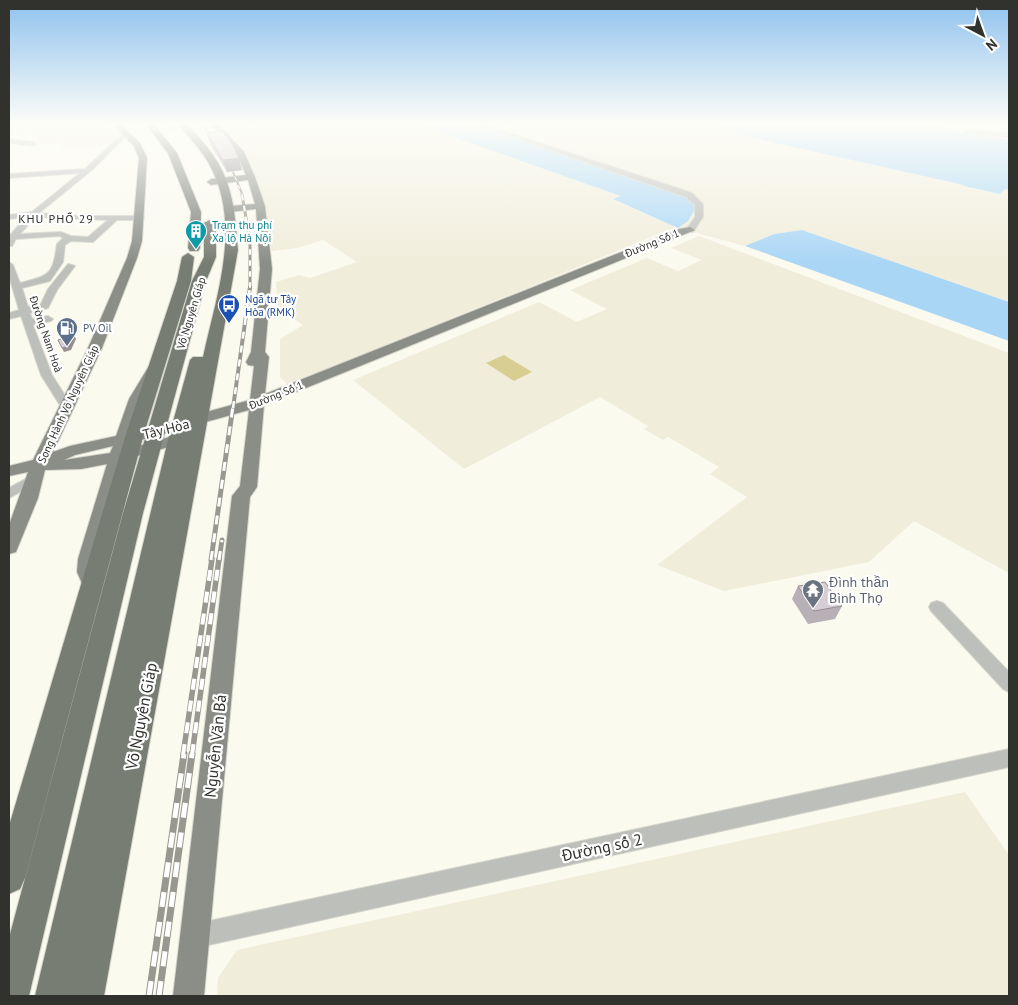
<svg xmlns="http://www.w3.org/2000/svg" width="1018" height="1005" font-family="'PT Sans',sans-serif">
<rect width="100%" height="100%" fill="#fbfaef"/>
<path fill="#f0eddb" d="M9,123H104L108,130L113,129L120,137L112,145L61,148L62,143L36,146V134L9,137Z
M216,123H414L423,124L622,196L614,200L676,227L288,385L280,377V339L303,325L290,316L278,315L276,282L299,275L310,278L357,262L323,240L297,248L272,251L264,204L253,172L245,153Z
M470,123H711L740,135L965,185L964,187L1000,194L1005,189L1009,190V302L802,230L774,234L745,246L678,228L692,216L624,174Z
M699,236L1009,353V573L914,521L869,562L724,591L657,565L747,497L710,474L719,467L668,437L663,440L644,429L648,426L600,397L464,469L353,380L539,302L577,322L607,309L570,290L647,258L678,271L702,260L671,248Z
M965,792L1009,855V996H217L218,978L237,950Z"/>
<path fill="#d9ce92" d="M504,355L532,372L514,381L486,363Z"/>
<path fill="#aad6f6" d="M414,123H470L688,197L697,206L688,221L678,228L613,199L621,196Z
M711,123H924L958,131L1009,140V190L1005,189L1000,194L963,186L964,185L740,135Z
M802,230L1009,302V341L745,246L774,234Z"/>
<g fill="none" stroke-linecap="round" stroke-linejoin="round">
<path stroke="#d3d2c8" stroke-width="9" stroke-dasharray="9 4.5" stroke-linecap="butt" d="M173,125L176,128"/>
<g stroke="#d7d6cc" stroke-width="2">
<path id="minor" d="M472,123H479L692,193L703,204V217L693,232H687L686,230L695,217V205L686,197Z
M966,130L1009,133V137L964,133Z
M126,131L128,134L93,169L39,213L80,216H140L144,218L140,220H117L93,242L71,241L65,245L63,262L50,281L22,288L28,307L41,304L48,289L68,264L75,266L57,290L48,308L30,313L32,319L48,316L53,319L51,321L33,325L52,375L73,408L67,412L63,410L41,375L21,316L9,319V313L19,310L9,276V262L13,265L20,283C49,276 53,275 57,244L63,238L60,236L16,239L12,246H9V235L11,234L26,217L9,219V215L32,212L80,173L9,178V174L85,169ZM35,217L108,220L88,237L71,236L61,232L20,234Z
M9,139L33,142L36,144L33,146L9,143Z
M35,474L40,475L42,478L40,481L9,498V488Z
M937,601L943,603L1009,672V692L1003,689L931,611L929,607L931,603Z
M1009,749V767L195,948L187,944L183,936L187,928L195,924Z"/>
</g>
<g stroke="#d7d6cc" stroke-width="2">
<path id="major" d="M112,123H119L140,143L147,158L142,241L137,258L102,348L53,452L70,446L116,436L129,399L149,366H159L161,369L143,399L133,432L250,400L254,366L248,365L246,362L251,352L260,269L256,209L230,212L225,209L230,206L255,204L248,180L211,185L207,182L211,179L246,175L236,153L210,123H217L244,152L255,177L265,206L272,269L265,352L269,357L265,394L679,229L690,227L695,230L264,405L257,487L250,497L204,996H173L232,496L240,486L249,410L130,443L128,449L190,431L196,433L198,436L196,439L124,460L98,559L97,572L102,585L99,590L92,593L85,590L77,572L78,559L107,464L81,469L45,470L38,498L18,547L16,552L9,554V525L28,472L9,476V466L33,460L88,348L127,258L132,241L139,158L134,146ZM113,446L110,453L64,460L75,455Z"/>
</g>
<g stroke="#d7d6cc" stroke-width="2">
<path id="highway" d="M145,123H153L177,153L201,212L200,248L198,251H190L188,248L191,212L168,153Z
M177,123H185C229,165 234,192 238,250L104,996H35L168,440L190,360L193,357H203C217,293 243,223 208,162C199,147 188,136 177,123Z
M210,220L216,223V257L206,281L143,513L29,996H9V938L123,513L192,281L204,257V223Z
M188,253L194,257L191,281L143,437L25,878L20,889L9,894V826L125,437L177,281L182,257Z"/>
</g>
<use href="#minor" fill="#bdbfbb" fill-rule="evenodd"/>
<use href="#major" fill="#8a8e87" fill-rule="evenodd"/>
<use href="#highway" fill="#787d74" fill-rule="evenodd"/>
<g stroke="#989890" stroke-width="2">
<path id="rail-far5" d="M201,123L217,143
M228,160L243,196"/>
</g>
<g stroke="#989890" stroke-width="3">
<path id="rail-far4" d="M242,195L250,240V289"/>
</g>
<g stroke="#989890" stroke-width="4">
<path id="rail-far3" d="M233,408L250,287"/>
</g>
<g stroke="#989890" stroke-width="5">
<path id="rail-far2" d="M211,560L233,406
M219,560L222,540"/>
</g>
<g stroke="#989890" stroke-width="5.5">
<path id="rail-far1" d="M183,755L212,559
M192,755L219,559"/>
</g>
<g stroke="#989890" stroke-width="7">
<path id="rail" d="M149,996L184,754
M159,996L192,754"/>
</g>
<use href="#rail-far5" stroke="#fff" stroke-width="1" stroke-dasharray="4.5" stroke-linecap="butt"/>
<use href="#rail-far4" stroke="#fff" stroke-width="2" stroke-dasharray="5.5" stroke-linecap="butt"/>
<use href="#rail-far3" stroke="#fff" stroke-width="2.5" stroke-dasharray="7" stroke-linecap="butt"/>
<use href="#rail-far2" stroke="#fff" stroke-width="3" stroke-dasharray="9" stroke-linecap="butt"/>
<use href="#rail-far1" stroke="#fff" stroke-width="4" stroke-dasharray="11" stroke-linecap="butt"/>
<use href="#rail" stroke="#fff" stroke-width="5" stroke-dasharray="15" stroke-linecap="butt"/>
</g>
<path fill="#b8b0b7" d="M207,133L242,170L227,172L210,144Z
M798,586L842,606L835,619L808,624L792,599Z"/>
<path fill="#969095" d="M239,158L242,170L227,172L223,160Z
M74,335L76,339L71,350L64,352L62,348Z"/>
<path fill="#d6cdd5" stroke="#969095" d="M222,131L231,142L239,158L223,160L207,133Z
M74,335L69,346L62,348L58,340Z
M825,582L842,606L814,611L798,586Z"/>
<linearGradient id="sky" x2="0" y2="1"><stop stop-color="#8fc2ee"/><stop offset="0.47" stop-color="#fdfdf8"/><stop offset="1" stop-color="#fdfdf8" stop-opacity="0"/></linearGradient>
<rect width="1018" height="263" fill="url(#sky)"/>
<defs>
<g id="building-pin" transform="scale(1.125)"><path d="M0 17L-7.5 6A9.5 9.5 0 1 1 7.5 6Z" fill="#0f9aa8" stroke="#fff"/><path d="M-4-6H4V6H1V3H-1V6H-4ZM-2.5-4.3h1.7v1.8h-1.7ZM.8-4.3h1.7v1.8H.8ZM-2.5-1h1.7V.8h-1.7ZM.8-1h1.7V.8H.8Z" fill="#fff"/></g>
<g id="bus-pin" transform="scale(1.125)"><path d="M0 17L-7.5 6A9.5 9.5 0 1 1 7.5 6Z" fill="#1a4fb4" stroke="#fff"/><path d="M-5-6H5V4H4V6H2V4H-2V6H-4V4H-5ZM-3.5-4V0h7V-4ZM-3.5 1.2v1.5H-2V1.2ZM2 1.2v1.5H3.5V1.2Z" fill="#fff"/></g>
<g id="fuel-pin" transform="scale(1.125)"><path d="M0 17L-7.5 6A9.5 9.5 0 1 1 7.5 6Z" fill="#5c6f8a" stroke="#fff"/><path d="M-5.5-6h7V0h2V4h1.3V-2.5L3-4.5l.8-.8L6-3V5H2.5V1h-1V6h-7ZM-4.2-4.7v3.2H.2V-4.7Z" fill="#fff"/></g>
<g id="temple-pin" transform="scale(1.125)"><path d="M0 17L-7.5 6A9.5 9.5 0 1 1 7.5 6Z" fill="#6b7280" stroke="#fff"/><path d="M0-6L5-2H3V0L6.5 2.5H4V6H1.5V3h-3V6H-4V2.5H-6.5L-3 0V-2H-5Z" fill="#fff"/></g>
</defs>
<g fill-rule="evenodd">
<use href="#building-pin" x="196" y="231"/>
<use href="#bus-pin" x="229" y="305"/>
<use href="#fuel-pin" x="67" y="328"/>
<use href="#temple-pin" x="813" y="590"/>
</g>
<g text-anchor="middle" stroke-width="4.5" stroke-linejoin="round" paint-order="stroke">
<g font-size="11" fill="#0d838f" stroke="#fff" text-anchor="start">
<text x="212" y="229">Trạm thu phí<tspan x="212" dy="13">Xa lộ Hà Nội</tspan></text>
</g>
<g font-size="11" fill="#31312d" stroke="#fff">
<text transform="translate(652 243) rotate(-22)" y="4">Đường Số 1</text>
<text transform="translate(191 313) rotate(-73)" y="4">Võ Nguyên Giáp</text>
<text transform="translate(46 334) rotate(71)" y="4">Đường Nam Hoà</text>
<text transform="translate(276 395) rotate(-22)" y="4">Đường Số 1</text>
<text transform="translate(68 404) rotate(-65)" y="4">Song Hành Võ Nguyên Giáp</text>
</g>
<g font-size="11" fill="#164399" stroke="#fff" text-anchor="start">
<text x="245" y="303">Ngã tư Tây<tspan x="245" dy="13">Hòa (RMK)</tspan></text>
</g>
<g font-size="11" fill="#4e5e75" stroke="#fff" text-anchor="start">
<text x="83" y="332">PV Oil</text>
</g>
<g font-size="12" letter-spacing="1" fill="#31312d" stroke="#fff">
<text x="56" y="223">KHU PHỐ 29</text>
</g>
<g font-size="14" fill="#31312d" stroke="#fff">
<text transform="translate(166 429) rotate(-14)" y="5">Tây Hòa</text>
</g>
<g font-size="14" fill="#5b616d" stroke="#fff" text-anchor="start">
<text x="829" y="587">Đình thần<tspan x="829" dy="16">Bình Thọ</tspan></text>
</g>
<g font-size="16" fill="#31312d" stroke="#fff">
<text transform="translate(141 716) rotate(-79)" y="6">Võ Nguyên Giáp</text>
<text transform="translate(215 746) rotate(-84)" y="6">Nguyễn Văn Bá</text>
<text transform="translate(602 847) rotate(-12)" y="6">Đường số 2</text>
</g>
</g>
<rect width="1018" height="1005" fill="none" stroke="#31312d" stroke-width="20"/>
<g transform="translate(983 35) rotate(139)" stroke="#ffffff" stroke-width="4" paint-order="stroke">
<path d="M0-4L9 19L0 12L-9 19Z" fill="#31312d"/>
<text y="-8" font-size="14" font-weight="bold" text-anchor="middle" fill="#31312d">N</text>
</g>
</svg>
